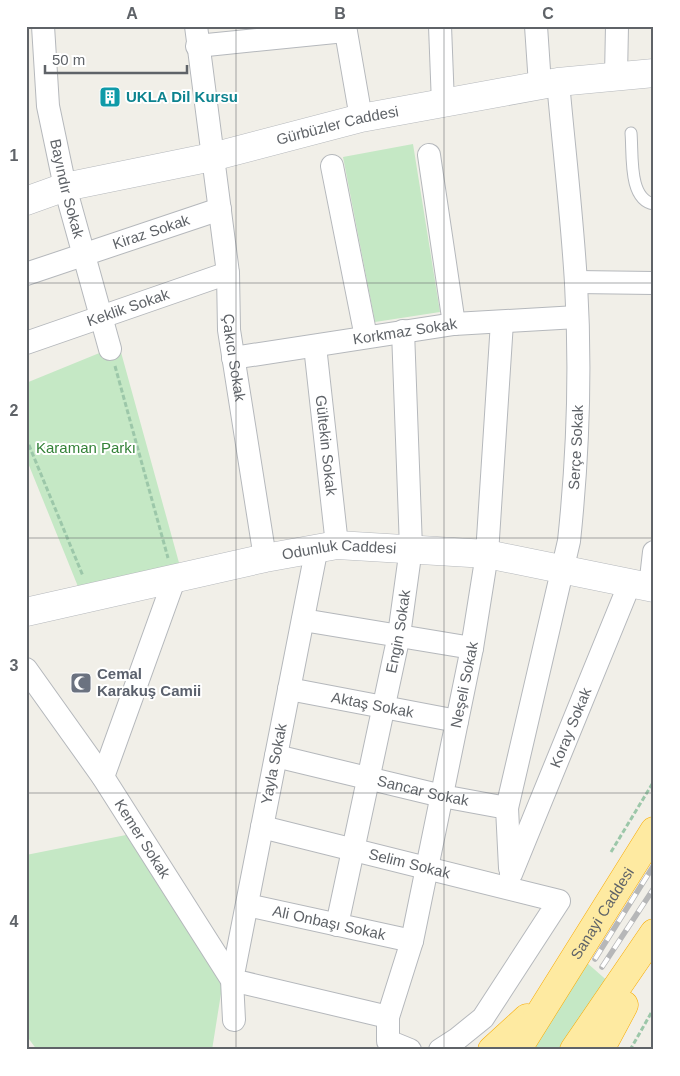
<svg xmlns="http://www.w3.org/2000/svg" width="680" height="1076" font-family="Arial,sans-serif">
<rect width="100%" height="100%" fill="#f1efe8"/>
<path fill="#c5e8c5" d="M413,144L440,312L375,322L343,157Z
M119,345L181,570L81,594L26,458V383Z
M126,835L223,981L212,1050H37L26,1035V855Z
M586,962L611,984L564,1050H530Z"/>
<g fill="none" stroke-linecap="round" stroke-linejoin="round">
<g stroke="#b5b8bc" stroke-width="13">
<path id="service" d="M631,133C633,154 628,200 654,204"/>
</g>
<g stroke="#b5b8bc" stroke-width="24">
<g id="minor">
<path id="s1" d="M43,26L48,106L65,187L110,349"/>
<path id="s2" d="M196,26L228,273L229,330L265,558"/>
<path d="M345,26L361,118"/>
<path d="M440,26L443,104"/>
<path d="M536,26L540,85"/>
<path d="M197,46L345,31"/>
<path d="M616,76L617,26"/>
<path d="M429,155L454,324"/>
<path d="M332,166L366,337"/>
<path id="s3" d="M26,274L220,209"/>
<path d="M576,282L654,283"/>
<path id="s4" d="M26,343L228,273"/>
<path id="s5" d="M315,346L337,545"/>
<path id="s6" d="M233,358L454,324L577,317"/>
<path d="M317,547L232,980L388,1017"/>
<path d="M650,587L654,552"/>
<path d="M303,620L472,648"/>
<path id="s7" d="M26,669L103,777L232,980L234,1020"/>
<path id="s8" d="M289,689L457,721"/>
<path id="s9" d="M276,756L442,796L507,808L510,868"/>
<path d="M103,777L174,580"/>
<path id="s10" d="M507,808L569,541C578,456 581,369 576,283C572,216 564,149 558,82"/>
<path id="s11" d="M262,827L559,901L483,1018L457,1039L440,1050"/>
<path id="s12" d="M511,874L630,583"/>
<path id="s13" d="M247,905L412,941"/>
<path id="s14" d="M337,925L399,635L411,548L403,331"/>
<path id="s15" d="M410,1050L388,1041V1017L412,941L472,648L487,554L502,322"/>
</g>
</g>
<g stroke="#b5b8bc" stroke-width="29">
<g id="tertiary">
<path id="s16" d="M26,201L65,187L212,157L361,118L558,82L654,73"/>
<path id="s17" d="M26,612L265,558L337,545L487,554L654,588"/>
</g>
</g>
<g stroke="#f9ab00" stroke-width="29">
<g id="trunk">
<path d="M492,1050L527,1018"/>
<path id="s18" d="M517,1050L654,831"/>
<path d="M574,1050L654,933"/>
<path d="M600,1050L624,1005"/>
</g>
</g>
<path stroke="#9cc7a9" stroke-width="3" stroke-dasharray="5 2.5" stroke-linecap="butt" d="M115,366L168,558
M26,438L83,576
M611,852L654,781
M630,1050L654,1008"/>
<use href="#service" stroke="#fff" stroke-width="11"/>
<use href="#minor" stroke="#fff" stroke-width="22"/>
<use href="#tertiary" stroke="#fff" stroke-width="28"/>
<use href="#trunk" stroke="#feeaa1" stroke-width="28"/>
<g stroke="#b6b7b8" stroke-width="5.5">
<path id="rail" d="M595,959L654,865
M602,967L654,888"/>
</g>
<use href="#rail" stroke="#fff" stroke-width="4" stroke-dasharray="11" stroke-linecap="butt"/>
</g>
<path fill="none" stroke="#5f6368" stroke-width="1" stroke-opacity="0.55" d="M236,26V1050M444,26V1050M26,283H654M26,538H654M26,793H654"/>
<defs>
<g id="building-square" transform="scale(1.125)"><rect x="-9" y="-9" width="18" height="18" rx="4" fill="#0f9aa8" stroke="#fff"/><path d="M-4-6H4V6H1V3H-1V6H-4ZM-2.5-4.3h1.7v1.8h-1.7ZM.8-4.3h1.7v1.8H.8ZM-2.5-1h1.7V.8h-1.7ZM.8-1h1.7V.8H.8Z" fill="#fff"/></g>
<g id="mosque-square" transform="scale(1.125)"><rect x="-9" y="-9" width="18" height="18" rx="4" fill="#6b7280" stroke="#fff"/><path d="M3.5-4.9A6 6 0 1 0 3.5 4.9A5 5 0 1 1 3.5-4.9Z" fill="#fff"/></g>
</defs>
<g fill-rule="evenodd">
<use href="#building-square" x="110" y="97"/>
<use href="#mosque-square" x="81" y="683"/>
</g>
<g text-anchor="middle" stroke-width="4" stroke-linejoin="round" paint-order="stroke">
<g font-size="15" font-weight="bold" fill="#0d838f" stroke="#fff" text-anchor="start">
<text x="126" y="102">UKLA Dil Kursu</text>
</g>
<g font-size="15" fill="#5f6368" stroke="#fff">
<text dy="5" stroke="none"><textPath href="#s16" startOffset="321">Gürbüzler Caddesi</textPath></text>
<text dy="5" stroke="none"><textPath href="#s1" startOffset="165">Bayındır Sokak</textPath></text>
<text dy="5" stroke="none"><textPath href="#s3" startOffset="132">Kiraz Sokak</textPath></text>
<text dy="5" stroke="none"><textPath href="#s4" startOffset="108">Keklik Sokak</textPath></text>
<text dy="5" stroke="none"><textPath href="#s6" startOffset="174">Korkmaz Sokak</textPath></text>
<text dy="5" stroke="none"><textPath href="#s2" startOffset="334">Çakıcı Sokak</textPath></text>
<text dy="5" stroke="none"><textPath href="#s5" startOffset="100">Gültekin Sokak</textPath></text>
<text dy="5" stroke="none"><textPath href="#s10" startOffset="368">Serçe Sokak</textPath></text>
<text dy="5" stroke="none"><textPath href="#s17" startOffset="320">Odunluk Caddesi</textPath></text>
<text dy="5" stroke="none"><textPath href="#s14" startOffset="300">Engin Sokak</textPath></text>
<text dy="5" stroke="none"><textPath href="#s15" startOffset="389">Neşeli Sokak</textPath></text>
<text dy="5" stroke="none"><textPath href="#s8" startOffset="85">Aktaş Sokak</textPath></text>
<text dy="5" stroke="none"><textPath href="#s12" startOffset="158">Koray Sokak</textPath></text>
<text transform="translate(274 764) rotate(-79)" y="5">Yayla Sokak</text>
<text dy="5" stroke="none"><textPath href="#s9" startOffset="151">Sancar Sokak</textPath></text>
<text dy="5" stroke="none"><textPath href="#s7" startOffset="206">Kemer Sokak</textPath></text>
<text dy="5" stroke="none"><textPath href="#s11" startOffset="152">Selim Sokak</textPath></text>
<text dy="5" stroke="none"><textPath href="#s18" startOffset="161">Sanayi Caddesi</textPath></text>
<text dy="5" stroke="none"><textPath href="#s13" startOffset="84">Ali Onbaşı Sokak</textPath></text>
</g>
<g font-size="15" fill="#348238" stroke="#fff">
<text x="86" y="453">Karaman Parkı</text>
</g>
<g font-size="15" font-weight="bold" fill="#5b616d" stroke="#fff" text-anchor="start">
<text x="97" y="679">Cemal<tspan x="97" dy="17">Karakuş Camii</tspan></text>
</g>
</g>
<rect width="680" height="1076" fill="none" stroke="#ffffff" stroke-width="55"/>
<path d="M45 65v8h142v-8" fill="none" stroke="#5f6368" stroke-width="2.5"/>
<text x="52" y="65" font-size="15" fill="#5f6368" stroke="#ffffff" stroke-width="4" paint-order="stroke">50 m</text>
<rect x="28" y="28" width="624" height="1020" fill="none" stroke="#5f6368" stroke-width="2"/>
<g font-size="16" text-anchor="middle" font-weight="bold" fill="#5f6368">
<text x="132" y="19">A</text>
<text x="340" y="19">B</text>
<text x="548" y="19">C</text>
<text x="14" y="161">1</text>
<text x="14" y="416">2</text>
<text x="14" y="671">3</text>
<text x="14" y="927">4</text>
</g>
</svg>
